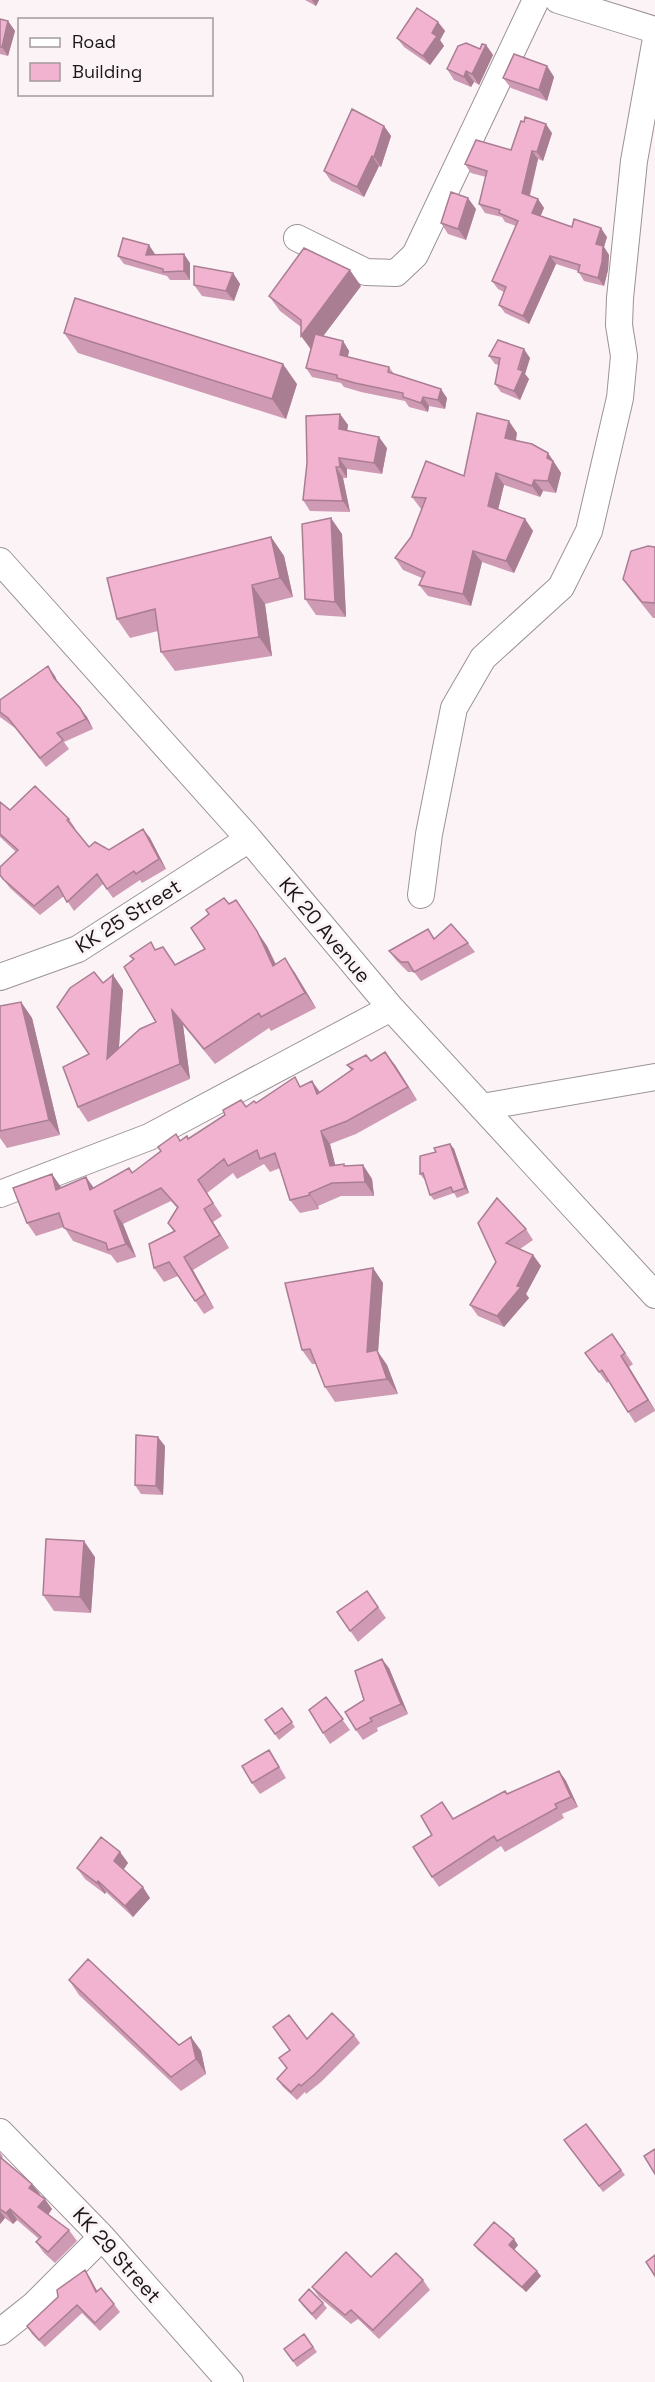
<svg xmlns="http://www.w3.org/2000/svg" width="655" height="2382" font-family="'Space Grotesk',sans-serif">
<rect width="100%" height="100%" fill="#fcf3f7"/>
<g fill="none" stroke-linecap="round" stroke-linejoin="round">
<g stroke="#9b9396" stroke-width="28">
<path id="minor" d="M558,0L655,30
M297,238L366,272L396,273L415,255L536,0
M0,561L249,839L391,1008L655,1295
M421,895L429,834L454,708L483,658L561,587L589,531L620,398L624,356L619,325L620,298L634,161L655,44
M0,977L78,949L249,839
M482,1107L655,1077
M0,1194L149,1137L391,1008
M0,2132L102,2237L230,2382
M0,2332L34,2305L102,2237"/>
</g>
<use href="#minor" stroke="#fff" stroke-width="26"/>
</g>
<path fill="#cf9ab3" d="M305,0H319L316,6Z
M0,19L8,21L15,31L8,56L0,54Z
M438,22L445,31L440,40L444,46L430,65L404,47L397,38Z
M486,45L493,55L479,85L474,82L471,87L454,80L447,69Z
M547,66L554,77L547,101L511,88L503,78Z
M384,126L391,136L381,167L379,166L364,197L331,181L324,171Z
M552,133L543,161L538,159L530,196L538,199L544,208L540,216L572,227L607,237L604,247L609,255L608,270L604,286L584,281L578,271L556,264L529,324L505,313L499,305L504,292L498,289L492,281L516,226L505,222L502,217L485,213L479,204L486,177L471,173L465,164L511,150Z
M476,209L466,240L448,234L441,223Z
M155,254V255L190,263V280H170L167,276L124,264L118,256Z
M233,273L240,284L234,301L202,296L194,285Z
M361,286L323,336L343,341L349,351L348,357L389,367L394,374L447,398L445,409L429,406L428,412L409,407L405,401L361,392L344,387L341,383L312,377L306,368L311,349L301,327L280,311L269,296Z
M64,333L297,384L286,419L78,353Z
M489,356L530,358L525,374L529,379L520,400L501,392L495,384L499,365L495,364Z
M340,414L348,425L347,430L387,448L382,474L347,469V478H343L350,512L310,511L303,500Z
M517,433L516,440L548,453L561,473L556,493L543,491L540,497L504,485L498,510L525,519L533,531L514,573L482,562L471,606L428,596L419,585L422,578L403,570L395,558L411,537L422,509H421L412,497L464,476Z
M342,534L346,617L316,615L305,599Z
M271,537L284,556L293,597L265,604L272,656L175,671L161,652L158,631L130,638L117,619Z
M655,547V618H653L634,594L623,579Z
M55,676L58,684L87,717L93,729L64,742L69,749L46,767L15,728L0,717V700Z
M0,802L10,810L69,819L75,828L74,829L89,847L109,850L143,829L150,838L166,869L142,883L140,880L113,898L103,884L74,911L64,896L40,915L10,888L0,875L16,852L0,837Z
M434,939L468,943L475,952L421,981L414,972H408L396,960L389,951Z
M151,942L156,950L176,965L267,946L276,964L295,973L316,1008L271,1031L269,1028L215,1064L183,1025L190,1079L88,1122L78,1107L103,983L113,975L123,990L119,1048L156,1022L133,960L130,956Z
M21,1002L32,1018L60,1135L7,1148L0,1138V1006Z
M371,1061L395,1065L417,1100L356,1134L330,1144L335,1165L344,1164L345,1166L363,1165L372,1179L374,1196H341L318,1206L319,1209L300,1213L290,1200L280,1168L270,1172L264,1164L237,1179L233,1173L207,1193L222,1216L213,1222L229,1248L193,1270L214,1308L204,1314L178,1276L164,1282L154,1268L174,1232L168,1223L177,1208L171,1201L123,1224L136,1257L117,1263L111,1255L73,1241L64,1227L36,1236L27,1223L61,1187L86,1177L94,1188L129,1168L133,1173L161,1151L176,1134L180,1140L188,1139L246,1106L301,1087L312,1081L320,1092L351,1070L347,1065Z
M450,1144L454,1149L469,1193L457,1198L454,1193L434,1200L430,1195L425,1179H424L420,1174L436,1152Z
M478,1223L526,1229L533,1240L520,1249L533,1255L541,1266L526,1294L529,1298L504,1327L478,1316L470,1305L496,1262Z
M373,1268L383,1283L378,1352L387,1365L398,1394L335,1402L325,1387L316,1364H312L302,1350Z
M612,1334L633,1364L629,1367L655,1410V1411L635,1423L609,1381L607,1383L585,1353Z
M165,1446L163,1495L141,1494L135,1485Z
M95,1557L91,1613L54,1611L43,1595Z
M367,1591L386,1618L358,1642L337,1612Z
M389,1668L408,1714L377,1728L378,1731L363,1740L356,1730L364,1700Z
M326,1697L350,1730L330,1744L323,1733Z
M282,1708L295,1727L279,1740L265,1720Z
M276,1761L286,1778L260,1794L252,1783Z
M559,1771L566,1781L578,1807L562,1814L564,1818L505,1852L501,1846L439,1887L432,1877V1835L454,1819Z
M120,1852L128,1863L123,1869L150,1898L133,1917L106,1892L105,1894L85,1879L77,1868Z
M69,1980L179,2045L191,2037L201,2051L206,2074L181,2091L79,1995Z
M354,2035L360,2043L321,2082L306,2094L305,2092L297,2100L283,2087L277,2079L287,2069L279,2058L290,2050L307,2039Z
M586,2124L625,2175L603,2192L564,2140Z
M0,2152L3,2157L2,2158L32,2184L39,2195L52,2209L48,2214L69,2230L77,2241L55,2263L44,2253L36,2242L39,2239L17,2220L13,2224L5,2218L0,2224Z
M474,2245H518L514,2250L541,2276L526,2292L478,2250Z
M85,2270L90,2278L97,2291L114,2304L120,2312L100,2331L82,2313L45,2347L32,2334L27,2326L58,2297Z
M371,2277L423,2280L430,2290L379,2339L358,2319L351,2324L319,2297L312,2287Z
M299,2300L323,2303L327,2308L316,2320L303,2306Z
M304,2334L317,2352L297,2367L284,2349Z"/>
<path fill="#a97d92" d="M312,0H319L316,6Z
M8,21L15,31L8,56L2,47Z
M438,22L445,31L440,40L444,46L430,65L423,56L432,33Z
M486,45L493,55L479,85L472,74Z
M547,66L554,77L547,101L539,90Z
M466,71L474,82L471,87L464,77Z
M546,124L552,133L543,161L537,152Z
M384,126L391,136L381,167L374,157Z
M532,151L538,159L528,201L522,193Z
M372,156L379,166L364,197L357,187Z
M468,198L476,209L466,240L458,229Z
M538,199L544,208L538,222L532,213Z
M601,228L607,237L604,247L609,255L608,270L604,286L598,278L596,244Z
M149,245L155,254L152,264L146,255Z
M184,254L190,263V280L184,271Z
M550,256L556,264L529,324L523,316Z
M350,270L361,286L312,351L301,336Z
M233,273L240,284L234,301L226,291Z
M343,341L349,351L346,364L340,355Z
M524,349L530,358L525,374L529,379L520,400L514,391Z
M283,364L297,384L286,419L272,399Z
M441,389L447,398L445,409L438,400Z
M423,397L429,406L428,412L421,403Z
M340,414L348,425L346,440L339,429Z
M509,421L517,433L514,449L505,438Z
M379,437L387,448L382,474L374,463Z
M548,453L561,473L556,493L548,481Z
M339,458L347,469V478L340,467Z
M336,467L343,478L350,512L343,501Z
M496,473L504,485L496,518L488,506Z
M534,480L543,491L540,497L532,486Z
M331,518L342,534L346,617L335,602Z
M525,519L533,531L514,573L506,561Z
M271,537L284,556L293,597L280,578Z
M473,551L482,562L471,606L463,594Z
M252,585L265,604L272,656L259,637Z
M48,666L55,676L60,688L54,678Z
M80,708L87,717L93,729L86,719Z
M143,829L150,838L166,869L159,859Z
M236,900L267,946L283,981L273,966Z
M285,958L295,973L316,1008L305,993Z
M113,975L123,990L117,1073L107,1059Z
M21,1002L32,1018L60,1135L49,1120Z
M172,1010L183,1025L190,1079L180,1064Z
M385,1052L395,1065L417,1100L408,1087Z
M312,1081L321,1094H317Z
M321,1131L330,1144L339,1180L330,1166Z
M450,1144L454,1149L469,1193L465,1188Z
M363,1165L372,1179L374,1196L365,1182Z
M52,1174L61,1187L56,1190Z
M86,1177L95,1190H90Z
M309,1193L318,1206L319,1209L310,1195Z
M204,1209L213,1222L229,1248L220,1235Z
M114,1211L123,1224L136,1257L126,1244Z
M533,1255L541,1266L526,1294L529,1298L504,1327L497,1316L517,1286Z
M184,1257L193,1270L214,1308L205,1294Z
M373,1268L383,1283L378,1352L387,1365L398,1394L367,1352Z
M621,1356L629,1367L655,1410L648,1400Z
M158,1437L165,1446L163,1495L156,1486Z
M84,1541L95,1557L91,1613L80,1597Z
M382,1659L389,1668L408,1714L401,1704Z
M559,1771L566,1781L578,1807L571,1797Z
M120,1852L128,1863L122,1872L114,1861Z
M98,1881L106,1892L105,1894L97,1883Z
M143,1887L150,1898L133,1917L125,1906Z
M191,2037L201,2051L206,2074L196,2059Z
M32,2184L40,2194L37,2199L29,2188Z
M45,2199L52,2209L46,2218L38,2207Z
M10,2209L17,2220L13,2224L6,2213Z
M0,2211L5,2218L0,2224Z
M514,2239L518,2245L513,2251L509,2245Z
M85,2270L90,2278L102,2300L96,2292Z
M537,2271L541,2276L526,2292L522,2287Z"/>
<path fill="#f1b3d0" stroke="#a97d92" stroke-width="1.5" d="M417,8L438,22L432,33L437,36L423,56L397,38Z
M0,19L8,21L2,47H0Z
M466,43L480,49L482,44L486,45L472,74L466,71L464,77L447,69L458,46Z
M514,54L547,66L539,90L503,78Z
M352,109L384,126L374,157L372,156L357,187L324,171Z
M525,117L546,124L537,152L532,151L522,193L538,199L532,213L572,227L574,219L601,228L596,244L603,246L602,262L598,278L578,272L580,265L550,256L523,316L499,305L506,287L492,281L518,221L499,213L500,210L479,204L487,171L465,164L476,140L511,150L521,121L524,122Z
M451,192L468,198L458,229L441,223Z
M123,238L149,245L146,255L184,254V271L163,272V269L118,256Z
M304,248L350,270L301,336V320L269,296Z
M194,266L233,273L226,291L194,285Z
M75,298L283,364L272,399L64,333Z
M315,334L343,341L340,355L389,367L388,372L441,389L438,400L423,397L421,403L403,397V393L355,383L337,378V375L306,368Z
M498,340L524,349L518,369L523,371L514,391L495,384L500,358L489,356Z
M477,413L509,421L505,438L532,444L548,453L547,458L553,461L548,481L534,480L532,486L496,473L488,506L525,519L506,561L473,551L463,594L419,585L425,572L395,558L411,537L426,498L412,497L426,461L464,476Z
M340,414L339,429L379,437L374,463L339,458L340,467H336L343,501L303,500L307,463L306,416Z
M331,518L335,602L305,599L302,524Z
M271,537L280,578L252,585L259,637L161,652L155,609L117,619L107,578Z
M648,546L655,547V603L642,602L623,579L631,551Z
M48,666L54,678L80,708L86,719L57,733L63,740L40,758L8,718L0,712V700Z
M35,786L69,819L67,820L89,847L95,842L109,850L143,829L159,859L136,874L134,871L107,889L97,874L67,902L58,886L34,906L3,879L0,875V867L18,850L0,834V802L10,810Z
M224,898L229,904L236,900L257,931L273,966L285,958L305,993L261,1017L259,1013L204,1049L172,1010L180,1064L78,1107L63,1067L89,1054L57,1007L70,988L94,972L103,983L113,975L107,1059L140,1029L156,1022L124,967L134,959L130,956L151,942L155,950L163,947L175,965L205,949L191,928L209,914L206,910Z
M451,924L468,943L414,972L408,962H401L389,951L428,929L434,939Z
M21,1002L49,1120L0,1131V1006Z
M385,1052L408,1087L347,1121L321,1131L330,1166L344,1164V1166L363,1165L365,1182L332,1183L309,1193L310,1195L290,1200L275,1153L260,1159L257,1150L228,1166L224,1159L198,1180L213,1203L204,1209L220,1235L184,1257L205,1294L195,1301L169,1262L154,1268L149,1244L175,1231L168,1223L178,1207L161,1188L114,1211L126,1244L108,1250L106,1243L64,1228L59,1213L27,1223L13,1188L52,1174L56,1190L86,1177L90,1190L129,1168L132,1173L161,1151L158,1147L176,1134L180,1141L187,1136L188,1139L225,1115L223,1110L241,1100L246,1107L254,1101L256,1103L295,1077L300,1087L312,1081L317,1094L353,1069L347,1065L366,1055L371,1061Z
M450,1144L465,1188L453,1192L451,1187L430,1195L423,1173L420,1174V1156L436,1152L434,1148Z
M497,1198L526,1229L506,1243L533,1255L517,1286L521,1287L497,1316L470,1305L496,1262L478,1223Z
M373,1268L367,1352L377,1350L387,1379L325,1387L310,1349L302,1350L285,1283Z
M612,1334L625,1353L621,1356L648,1400L628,1412L602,1370L599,1372L585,1353Z
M136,1435L158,1437L156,1486L135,1485Z
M46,1539L84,1541L80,1597L43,1595Z
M367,1591L378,1607L350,1631L337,1612Z
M382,1659L401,1704L370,1718L372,1721L356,1730L345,1712L364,1700L355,1671Z
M326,1697L343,1719L323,1733L309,1710Z
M282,1708L292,1722L275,1734L265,1720Z
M269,1750L279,1767L252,1783L242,1766Z
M559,1771L571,1797L555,1804L557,1808L497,1841L494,1836L432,1877L413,1847L432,1835L421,1816L442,1802L453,1819L505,1791L507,1794Z
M101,1837L120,1852L114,1861L143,1887L125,1906L98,1881L97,1883L77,1868Z
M88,1959L179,2045L191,2037L196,2059L171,2077L69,1980Z
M332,2013L354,2035L315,2074L301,2086L299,2084L291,2092L277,2079L287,2068L279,2058L290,2050L273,2027L289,2015L307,2039Z
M586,2124L621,2170L599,2186L564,2140Z
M655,2149V2174L644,2156Z
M0,2157L32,2184L29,2188L45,2199L38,2207L69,2230L48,2252L36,2242L41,2237L10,2209L6,2213L0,2209Z
M494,2222L514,2239L509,2245L537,2271L522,2287L474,2245Z
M346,2252L371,2277L396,2253L423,2280L373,2330L351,2310L345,2315L312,2287Z
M655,2255V2276L646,2262Z
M85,2270L96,2292L101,2288L114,2304L95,2323L77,2305L39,2340L27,2326L58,2297L57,2290Z
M309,2289L323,2303L312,2314L299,2300Z
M304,2334L313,2347L293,2361L284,2349Z"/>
<g text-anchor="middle" stroke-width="6" stroke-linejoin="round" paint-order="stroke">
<g font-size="20" fill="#191718" stroke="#fcf3f7">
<text transform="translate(128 916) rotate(-32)" y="7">KK 25 Street</text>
<text transform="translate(325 930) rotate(50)" y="7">KK 20 Avenue</text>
<text transform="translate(117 2255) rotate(48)" y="7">KK 29 Street</text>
</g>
</g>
<rect x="18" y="18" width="195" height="78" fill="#fcf3f7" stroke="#a19b9e" stroke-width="1.5"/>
<rect x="30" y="38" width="30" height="9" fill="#ffffff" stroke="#a19b9e" stroke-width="1.5"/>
<text x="72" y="48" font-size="18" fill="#191718">Road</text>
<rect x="30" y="63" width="30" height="18" fill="#f1b3d0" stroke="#a19b9e" stroke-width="1.5"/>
<text x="72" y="78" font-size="18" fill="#191718">Building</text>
</svg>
